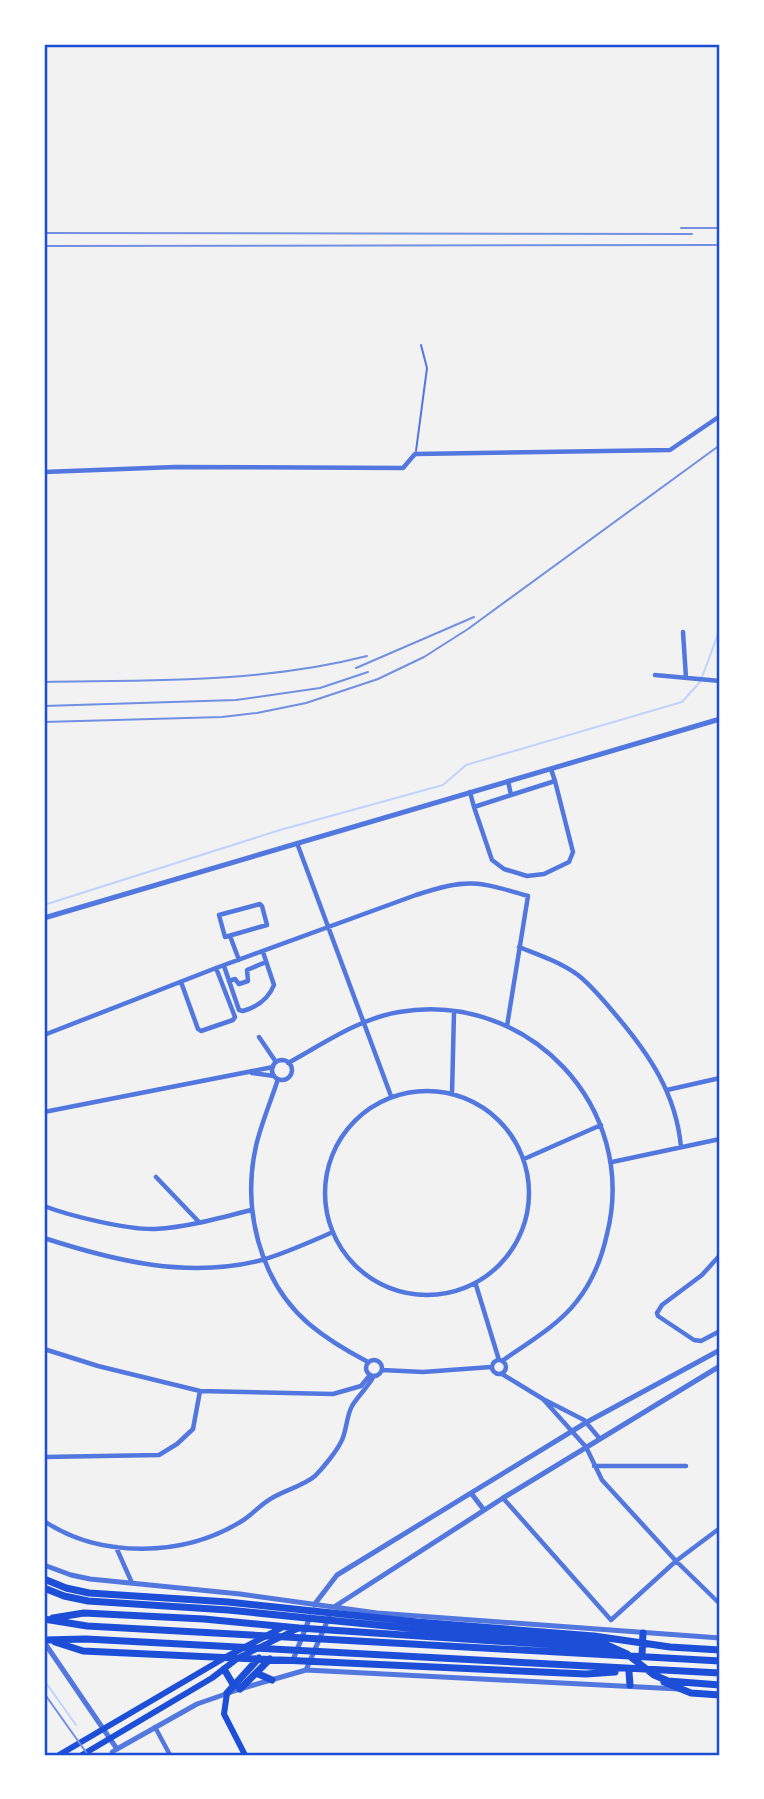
<svg xmlns="http://www.w3.org/2000/svg" width="764" height="1799" font-family="Raleway,sans-serif">
<rect width="100%" height="100%" fill="#f2f2f2"/>
<g fill="none" stroke-linecap="round" stroke-linejoin="round">
<path stroke="#bfd3fe" stroke-width="2" d="M702,677L720,629
M44,905L280,830L443,785L466,765L682,702L700,682
M44,1680L76,1725"/>
<path stroke="#5277de" stroke-width="2" d="M416,451L427,368L421,345"/>
<path stroke="#5277de" stroke-width="4.5" d="M44,472L175,467L403,468L415,454L670,450L720,416
M683,632L686,678
M655,675L720,681
M551,769L555,781
M508,781L511,795L474,807L492,860L504,869L527,876L544,874L569,862L573,852L555,781L511,795
M470,792L474,807
M297,843L391,1096
M260,904L262,906L267,925L225,937L219,915Z
M230,936L239,960
M519,947C539,955 560,962 578,975C592,986 604,1001 615,1014C649,1054 676,1093 681,1147
M224,966L239,1010L243,1011C257,1007 268,1000 274,985L263,952
M229,981L235,979L239,984L248,981L247,970L266,962
M181,982L198,1029L201,1031L233,1020L235,1017L216,968
M44,1035L216,968L416,895C467,878 477,881 528,896L507,1026
M259,1037L276,1062
M272 1070a10 10 0 1 1 20 0a10 10 0 1 1-20 0Z
M288,1063C323,1044 358,1019 399,1012C528,990 639,1107 607,1234C602,1257 592,1282 577,1301C559,1325 526,1344 502,1361
M252,1073L274,1076
M278,1079C271,1101 261,1124 256,1146C242,1208 259,1281 309,1324C328,1340 347,1351 368,1362
M667,1090L720,1078
M325 1193a102 102 0 1 1 204 0a102 102 0 1 1-204 0Z
M452,1094L454,1012
M44,1112L273,1067
M524,1159L601,1125
M612,1162L720,1139
M156,1177L199,1222
M44,1206C70,1216 128,1230 155,1229C188,1227 220,1218 251,1210
M44,1238C115,1261 188,1279 262,1260C286,1253 310,1242 333,1232
M720,1255L702,1275L662,1305L657,1313L658,1316L694,1340L701,1341L720,1331
M476,1285L499,1360
M44,1349L98,1366L200,1391L333,1394L361,1386L370,1375
M366 1368a8 8 0 1 1 16 0a8 8 0 1 1-16 0Z
M492 1367a7 7 0 1 1 14 0a7 7 0 1 1-14 0Z
M382,1370L423,1372L491,1367
M502,1374L543,1399L584,1420L600,1439
M543,1399L586,1447L602,1480L676,1561L720,1604
M44,1457L159,1455L177,1444L193,1429L200,1391
M594,1466H686
M503,1498L611,1620L676,1561L720,1528
M44,1521C101,1559 184,1557 242,1521C253,1514 261,1504 272,1498C285,1490 303,1486 315,1476C323,1468 336,1452 341,1442C347,1431 346,1417 352,1406C358,1396 368,1387 374,1376
M116,1547L132,1583
M155,1727L170,1755
M114,1755L112,1752L117,1749"/>
<path stroke="#5277de" stroke-width="5" d="M44,918L720,719
M471,1493L484,1510
M44,1565L71,1575L90,1579L240,1594L377,1613L720,1638
M314,1605L337,1575L587,1422L720,1350
M334,1607L503,1498L720,1366
M44,1642L117,1749L197,1704L240,1689L306,1670L679,1689
M293,1660L310,1617
M306,1670L329,1617"/>
<path stroke="#1d4ed8" stroke-width="6" d="M227,1693L224,1714L245,1755
M59,1755L226,1657L283,1627
M82,1755L212,1678L238,1658L299,1628"/>
<path stroke="#1d4ed8" stroke-width="7" d="M44,1579L66,1588L89,1593L228,1602L417,1622L594,1636L670,1647L720,1650
M44,1588L64,1596L88,1601L228,1610L417,1629L588,1641L607,1645L627,1654L654,1675L668,1681L720,1685
M53,1618L84,1613L204,1619L299,1628L587,1647L613,1651
M44,1619L87,1626L720,1661
M44,1640L86,1639L720,1673
M55,1642L83,1651L586,1674L615,1672
M642,1655L643,1633
M224,1669L234,1686
M629,1672L630,1685
M256,1673L272,1680
M664,1682L691,1693L720,1695
M240,1689L270,1659
M227,1693L259,1658"/>
<path stroke="#7290e2" stroke-width="2" d="M681,228H720
M44,233L692,234
M44,246L720,245
M356,668L474,617
M44,682C152,680 262,683 367,656
M44,706L236,700L320,688L368,672
M44,722L222,717L257,713L306,703L378,679L424,657L468,629L720,445
M44,1693L88,1755"/>
</g>
<rect width="764" height="1799" fill="none" stroke="#ffffff" stroke-width="91"/>
<rect x="46" y="46" width="672" height="1708" fill="none" stroke="#1d4ed8" stroke-width="2.5"/>
</svg>
